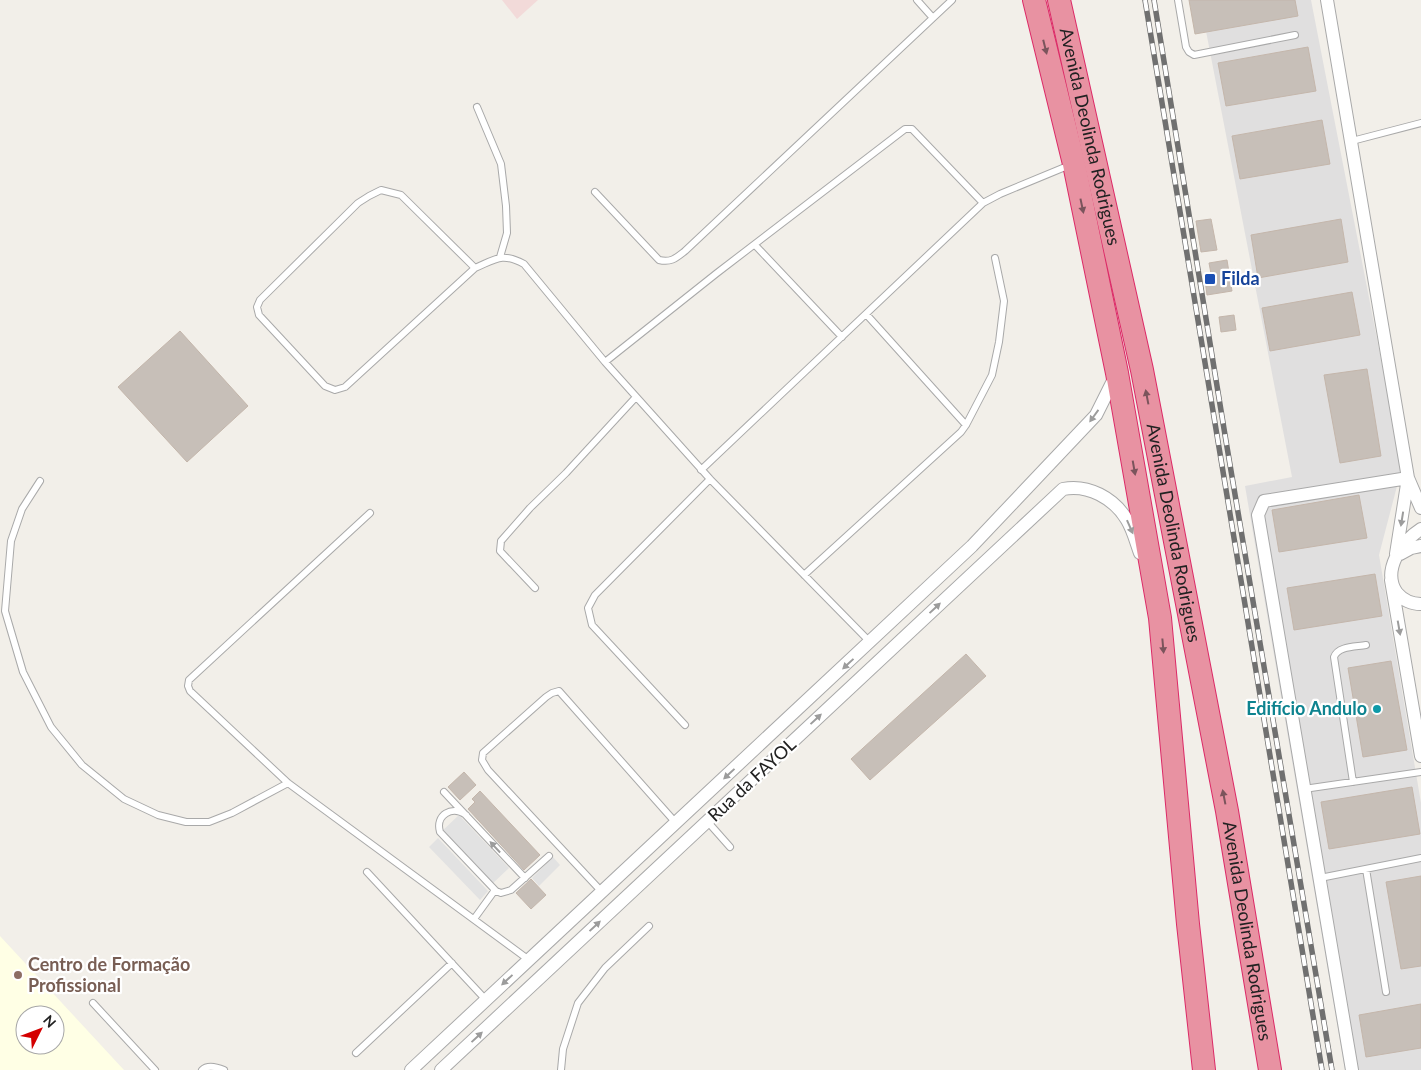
<svg xmlns="http://www.w3.org/2000/svg" width="1421" height="1070" font-family="Lato,sans-serif">
<rect width="100%" height="100%" fill="#f2efe9"/>
<path fill="#e0dfdf" d="M1200,0H1311L1402,467L1379,555L1421,803V1070H1345L1245,486L1292,477Z"/>
<path fill="#f2dad9" d="M502,0H538L517,19Z"/>
<path fill="#ffffe5" fill-rule="evenodd" d="M0,936L124,1070H0ZM25,1015H55V1045H25Z"/>
<path fill="#e2e2e2" d="M459,815L509,868L491,885L441,832Z
M438,838L488,891L480,900L429,847Z
M553,857L560,865L539,886L532,878Z"/>
<path fill="#c7bfb8" stroke="#c4b6ab" d="M1189,0H1295L1298,16L1195,34Z
M1308,47L1316,91L1226,106L1218,63Z
M1322,120L1330,164L1240,179L1232,136Z
M1211,219L1217,250L1201,252L1196,221Z
M1341,219L1348,262L1258,278L1251,235Z
M1227,260L1232,291L1207,295L1205,280L1212,279L1209,263Z
M1352,292L1360,335L1270,351L1262,308Z
M1234,315L1236,330L1221,332L1219,317Z
M180,331L248,406L187,462L118,387Z
M1367,369L1381,456L1340,463L1324,375Z
M1359,495L1367,538L1279,552L1272,510Z
M1375,574L1382,616L1294,630L1287,588Z
M966,654L986,676L870,780L851,759Z
M1391,661L1407,750L1363,757L1348,668Z
M464,772L476,785L460,800L448,787Z
M1412,787L1420,834L1329,849L1321,802Z
M480,791L540,855L524,870L468,809L475,802L472,799Z
M1421,876V966L1401,969L1386,882Z
M531,879L546,895L531,909L516,893Z
M1421,1004V1048L1366,1057L1359,1015Z"/>
<g fill="none" stroke-linecap="round" stroke-linejoin="round">
<g stroke="#a9a9a9" stroke-width="8">
<path id="lane" d="M917,0L933,18
M1178,0L1186,47L1189,52L1194,55L1295,35
M477,107L501,164L506,206L507,233L500,257
M1352,141L1421,123
M595,192L659,260C671,263 676,258 685,251L952,0
M755,245L842,337
M475,268L401,195L381,190L369,196L358,203L260,300L257,307L259,315L325,386L335,390L345,387L475,268C496,259 502,252 524,264L605,362L710,479L870,642
M866,314L966,425
M605,362L717,273L905,129H912L983,203
M701,470L983,203L1000,194L1070,165
M40,481L22,509L11,541L5,611L23,672L51,727L82,765L124,799L158,815L186,822H209L232,813L288,783
M370,513L189,680L188,686L190,691L288,783L529,960
M804,575L961,432L966,425L992,375L999,342L1004,301L995,258
M535,588L500,551L501,541L530,508L566,473L636,397
M685,725L592,625L588,608L595,595L710,479
M1353,782L1334,657C1338,646 1355,647 1366,645
M1304,789L1421,772
M444,792L525,878
M466,815C452,805 435,815 440,832L496,891L501,893L511,890L549,856
M707,821L730,847
M1366,869L1386,992
M367,872L486,1000
M1320,878L1421,858
M602,892L488,770L482,760L483,753L546,697L552,693L559,691L676,823
M474,919L495,890
M93,1003L155,1070
M356,1053L452,963
M202,1070C208,1064 217,1067 224,1070
M561,1070L563,1049L578,1003L605,968L649,926"/>
</g>
<g stroke="#a9a9a9" stroke-width="14">
<path id="street" d="M1327,0L1408,478L1421,508
M1421,529C1402,541 1381,571 1397,593C1403,600 1411,604 1421,604
M1396,554L1408,478
M1400,554L1411,548L1421,546
M1391,580L1421,756
M411,1070L972,546L1096,415L1116,375
M441,1070L1063,489C1088,484 1114,498 1127,520C1133,530 1136,542 1140,553
M1352,1070L1258,515L1264,501L1408,478"/>
</g>
<g stroke="#dc2a67" stroke-width="24">
<g id="highway">
<path d="M1034,0L1074,164L1117,373L1160,618L1188,924L1204,1070"/>
<path id="s1" d="M1059,0L1142,370L1227,811L1270,1070"/>
</g>
</g>
<use href="#lane" stroke="#fff" stroke-width="6"/>
<use href="#street" stroke="#fff" stroke-width="12"/>
<use href="#highway" stroke="#e892a2" stroke-width="22"/>
<g stroke="#707070" stroke-width="5.5">
<path id="rail" d="M1145,0L1322,1070
M1154,0L1226,441L1332,1070"/>
</g>
<use href="#rail" stroke="#fff" stroke-width="4" stroke-dasharray="11" stroke-linecap="butt"/>
</g>
<defs><path id="oneway-solid" d="M-6-.8H1V-3.2L6.5 0L1 3.2V.8H-6Z" transform="scale(1.25)"/></defs>
<g fill="#7b545c">
<use href="#oneway-solid" transform="translate(1045 47) rotate(76)"/>
<use href="#oneway-solid" transform="translate(1082 206) rotate(78)"/>
<use href="#oneway-solid" transform="translate(1147 397) rotate(-101)"/>
<use href="#oneway-solid" transform="translate(1134 468) rotate(80)"/>
<use href="#oneway-solid" transform="translate(1163 646) rotate(85)"/>
<use href="#oneway-solid" transform="translate(1224 797) rotate(-101)"/>
</g>
<g fill="#9c9c9c">
<use href="#oneway-solid" transform="translate(1094 416) rotate(126)"/>
<use href="#oneway-solid" transform="translate(1402 519) rotate(99)"/>
<use href="#oneway-solid" transform="translate(1130 527) rotate(66)"/>
<use href="#oneway-solid" transform="translate(935 608) rotate(-43)"/>
<use href="#oneway-solid" transform="translate(1399 628) rotate(80)"/>
<use href="#oneway-solid" transform="translate(848 664) rotate(137)"/>
<use href="#oneway-solid" transform="translate(816 719) rotate(-43)"/>
<use href="#oneway-solid" transform="translate(729 774) rotate(137)"/>
<use href="#oneway-solid" transform="translate(495 847) rotate(-133)"/>
<use href="#oneway-solid" transform="translate(595 926) rotate(-43)"/>
<use href="#oneway-solid" transform="translate(507 980) rotate(137)"/>
<use href="#oneway-solid" transform="translate(477 1037) rotate(-43)"/>
</g>
<rect fill="#1a4fb4" stroke="#fff" stroke-width="2" x="1204" y="273" width="12" height="12" rx="2.5"/>
<circle fill="#0f9aa8" stroke="#fff" stroke-width="2" cx="1377" cy="709" r="5"/>
<circle fill="#8d6e63" stroke="#fff" stroke-width="2" cx="18" cy="975" r="5"/>
<g text-anchor="middle" stroke-width="4.5" stroke-linejoin="round" paint-order="stroke">
<g font-size="18" fill="#222" stroke="#fff">
<text dy="6" stroke="none"><textPath href="#s1" startOffset="140">Avenida Deolinda Rodrigues</textPath></text>
<text dy="6" stroke="none"><textPath href="#s1" startOffset="545">Avenida Deolinda Rodrigues</textPath></text>
<text transform="translate(752 780) rotate(-43)" y="6">Rua da FAYOL</text>
<text dy="6" stroke="none"><textPath href="#s1" startOffset="950">Avenida Deolinda Rodrigues</textPath></text>
</g>
<g font-size="18" font-weight="bold" fill="#164399" stroke="#fff" text-anchor="start">
<text x="1221" y="285">Filda</text>
</g>
<g font-size="18" font-weight="bold" fill="#0d838f" stroke="#fff" text-anchor="end">
<text x="1367" y="715">Edifício Andulo</text>
</g>
<g font-size="18" font-weight="bold" fill="#785e54" stroke="#fff" text-anchor="start">
<text x="28" y="971">Centro de Formação<tspan x="28" dy="21">Profissional</tspan></text>
</g>
</g>
<g transform="translate(40 1030) rotate(48)"><circle r="24" fill="#ffffff" stroke="#a7a7a7"/>
<path d="M0-4L9 19L0 12L-9 19Z" fill="#d40000"/>
<text y="-8" font-size="14" font-weight="bold" text-anchor="middle" fill="#222222">N</text>
</g>
</svg>
